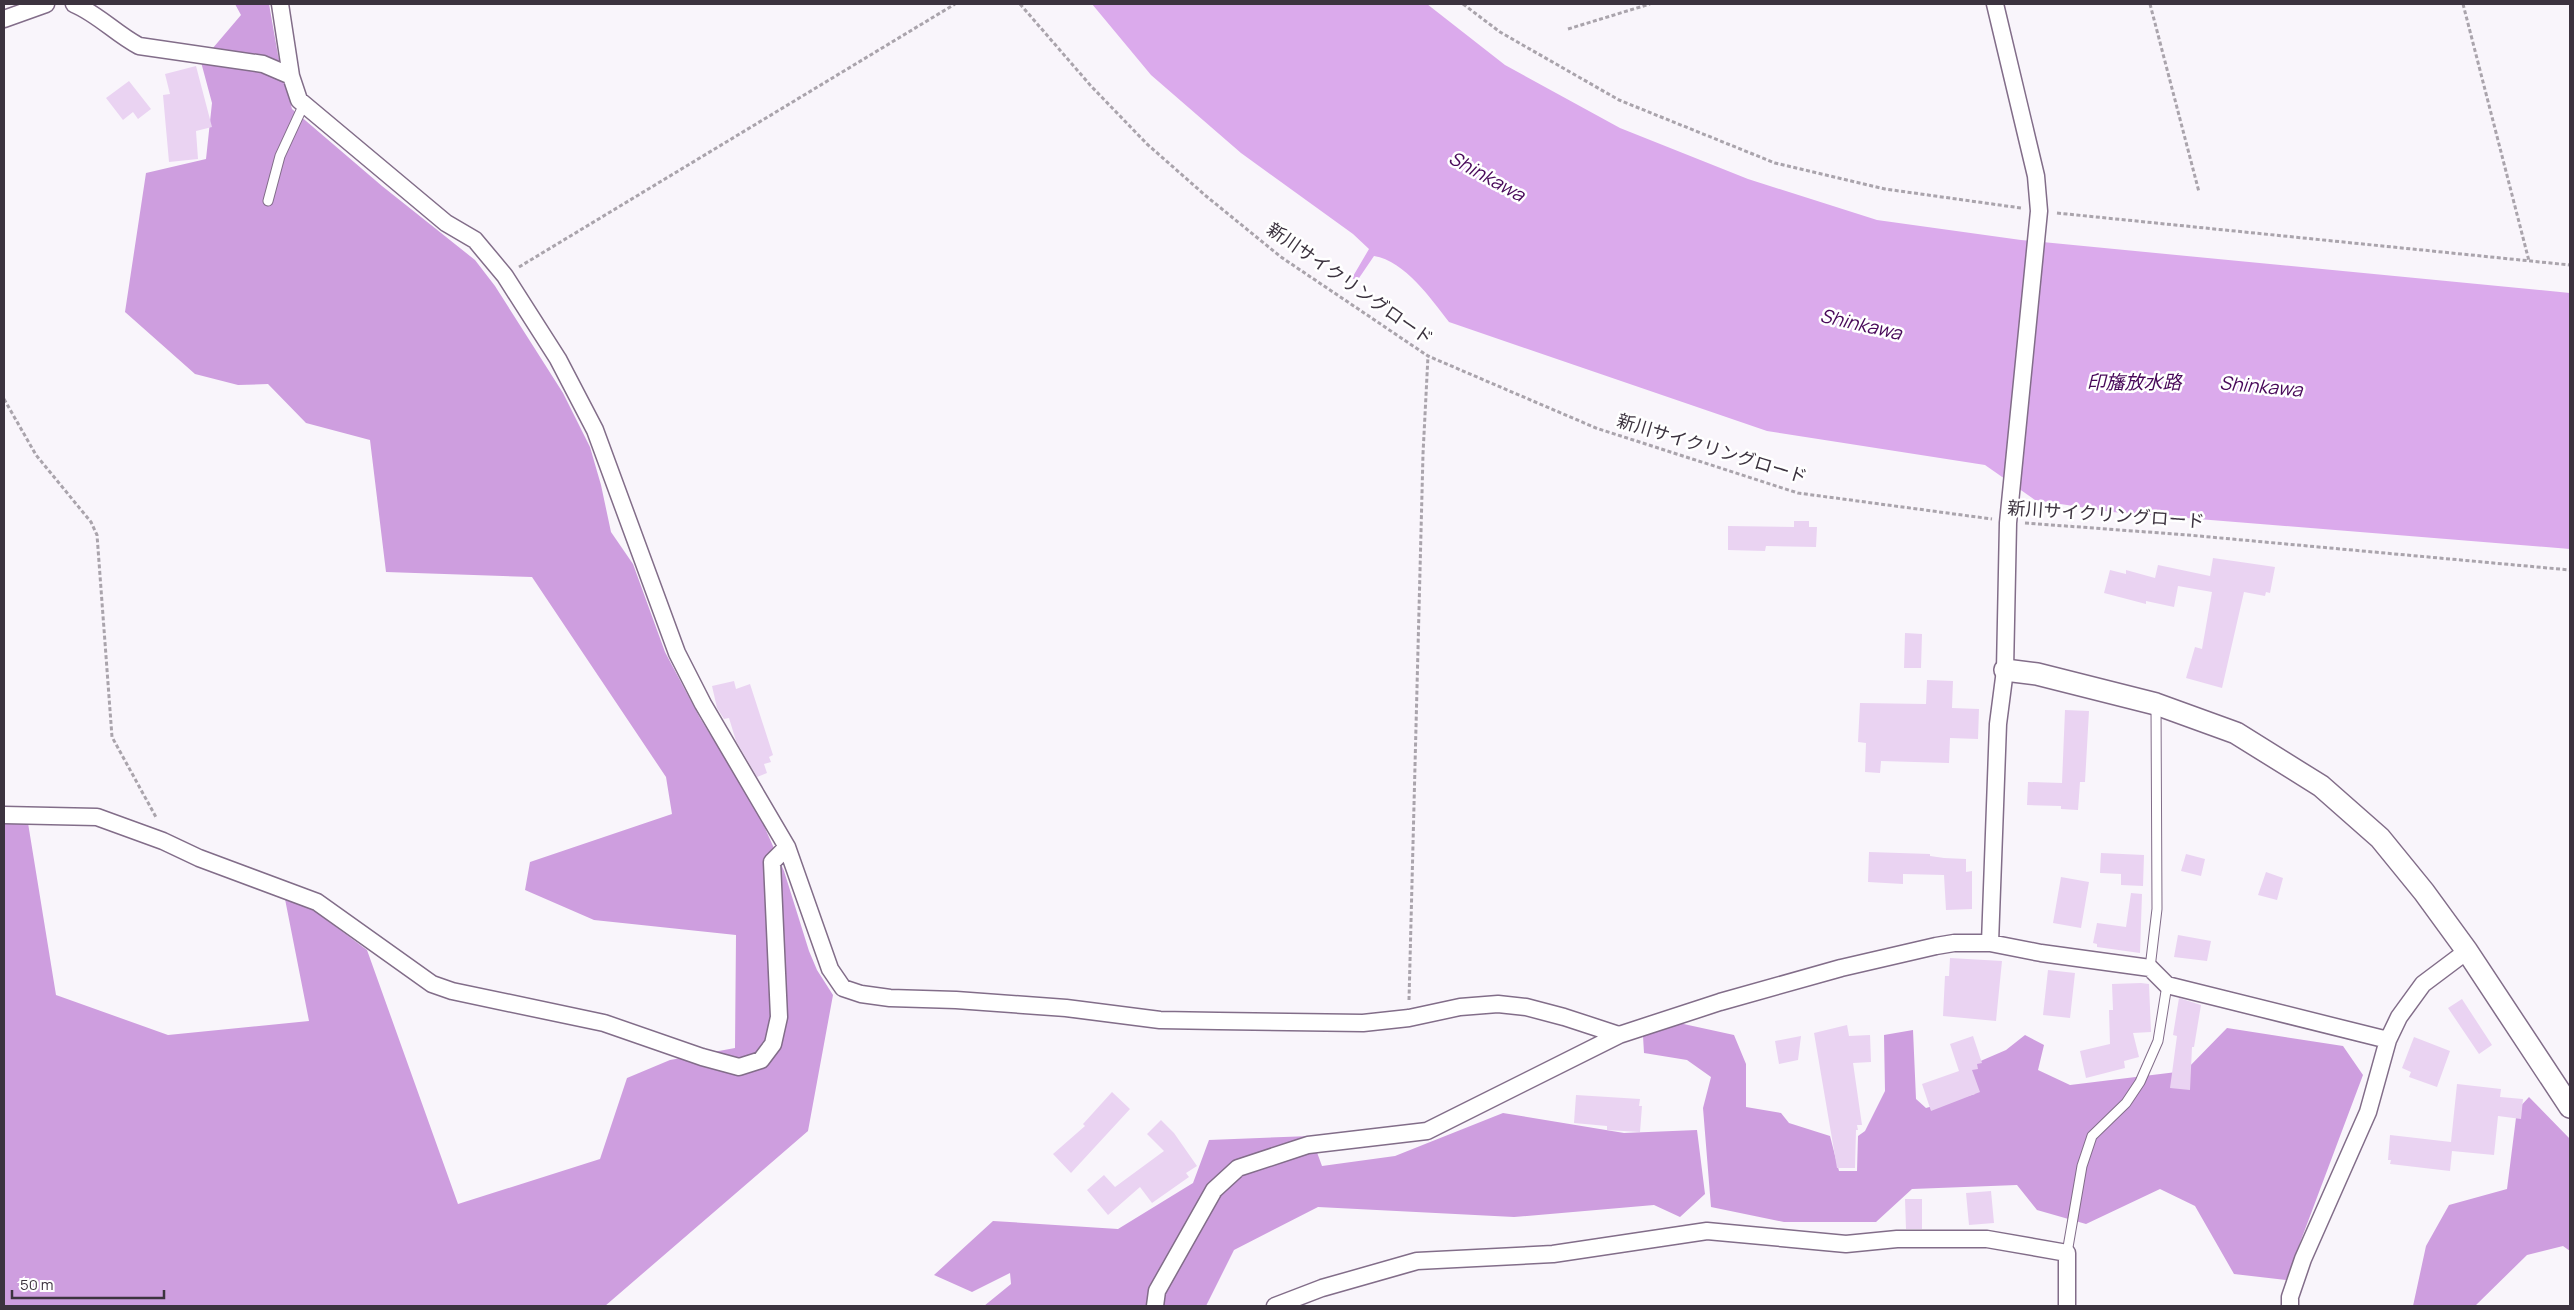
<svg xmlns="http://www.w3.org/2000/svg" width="2574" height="1310" font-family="Manrope,'Noto Sans JP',sans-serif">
<rect width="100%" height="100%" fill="#f9f5fb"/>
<path fill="#ce9edf" d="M235,4H269L278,55L292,109L382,186L475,260L495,286L563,393L590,447L601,485L611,532L633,564L665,652L700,718L757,810L784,871L809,951L817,970L833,995L808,1131L605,1306H4V822L28,823L56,995L168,1035L309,1021L285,899L312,909L367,950L458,1204L600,1159L627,1078L670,1060L735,1048L736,935L594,920L525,890L530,862L672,814L666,777L532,577L386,572L370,440L306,423L268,384L238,385L195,374L125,312L146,173L206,159L212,103L201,62L241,15Z
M1679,1023L1734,1035L1746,1064V1107L1781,1113L1789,1123L1830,1136L1839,1171H1857L1858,1136L1865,1131L1885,1091L1884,1035L1913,1030L1916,1099L1926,1108L1975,1094L1969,1066L2006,1050L2025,1035L2044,1045L2038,1070L2070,1085L2185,1071L2227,1028L2343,1046L2363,1075L2286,1280L2234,1274L2195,1206L2160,1189L2086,1224L2037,1210L2017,1185L1912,1189L1876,1222H1784L1711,1207L1703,1108L1711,1077L1687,1060L1644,1053L1643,1036Z
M2529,1097L2570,1139V1251L2563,1246L2527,1255L2475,1306H2413L2426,1246L2449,1205L2507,1189L2517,1110Z
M1503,1113L1624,1133L1697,1130L1705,1194L1680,1217L1654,1205L1514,1217L1318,1207L1234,1250L1206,1306H984L1011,1284L1010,1273L972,1292L934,1275L993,1221L1118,1229L1193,1183L1209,1140L1311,1136L1322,1166L1395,1156Z"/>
<path fill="#dbaaec" d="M1092,4H1427L1505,65L1620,128L1748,179L1877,220L2021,240L2570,293V549L2112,512L2035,500L1985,465L1767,431L1449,322C1431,299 1405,261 1374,256L1357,281L1352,278L1369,249L1353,234L1241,153L1151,75Z"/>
<path fill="#ead3f2" d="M196,66L212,127L196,131L198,159L169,162L163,95L170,94L165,74Z
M129,81L151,109L138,119L133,112L123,120L106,98Z
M1794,521H1809V527H1817L1816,547L1766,546L1765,551L1728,550V526L1794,527Z
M2213,558L2275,567L2270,593L2266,592L2265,596L2244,592L2222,688L2186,678L2195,647L2202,649L2212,592L2178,586L2174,607L2146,601V604L2104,593L2110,570L2126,574V570L2155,578L2158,565L2210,576Z
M1905,633L1922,634L1921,668H1904Z
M1927,680L1953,681L1952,708L1979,709L1978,739L1950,738L1949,763L1881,761L1880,773L1865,772L1866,743L1858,742L1860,703L1926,704Z
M734,681L736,689L750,684L773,755L769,757L771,762L764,764L767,773L757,777L736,741L729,718L724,719L717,708L712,686Z
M2065,710L2089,711L2085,782H2080L2078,810L2061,809V806L2027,805L2028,782L2062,783Z
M1869,852L1930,854V856L1944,858L1966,859V872L1972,871V909L1946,910L1944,875L1903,874V884L1868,882Z
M2101,853L2144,855L2143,886L2121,885V874L2100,873Z
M2186,854L2205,859L2201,876L2181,871Z
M2266,872L2283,878L2277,900L2258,895Z
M2061,877L2089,882L2081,928L2053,923Z
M2131,893L2142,894L2140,953L2097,947V944L2093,943L2097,923L2126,927Z
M2178,935L2211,941L2207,961L2174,957Z
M1950,958L2002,961L1996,1021L1943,1016L1945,976H1949Z
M2048,970L2075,973L2070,1018L2043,1015Z
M2141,983L2149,984L2151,1032L2133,1033L2139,1057L2124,1061L2125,1068L2086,1078L2080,1051L2110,1044L2109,1010H2113L2112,984Z
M2179,998L2201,1005L2194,1047H2192L2190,1090L2170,1088L2177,1036L2173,1035Z
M2462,999L2492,1045L2479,1054L2448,1008Z
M1847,1025L1849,1036L1870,1035L1871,1062L1853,1063L1862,1125H1857L1858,1130H1856L1855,1168H1837L1814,1033Z
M1801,1036L1798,1060L1779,1064L1775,1041Z
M1973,1036L1982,1063L1977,1064L1978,1069L1972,1070L1980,1092L1931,1111L1922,1084L1959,1071L1950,1044Z
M2414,1037L2450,1051L2437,1087L2409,1077L2411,1072L2402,1068Z
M2457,1084L2501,1089L2500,1097L2523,1099L2521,1119L2498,1116L2494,1155L2452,1151L2450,1171L2390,1164L2391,1160H2388L2390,1135L2451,1142Z
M1112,1092L1130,1109L1071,1173L1053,1154L1085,1126L1083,1124Z
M1576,1095L1640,1099L1639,1106H1642L1640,1132L1607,1130V1126L1574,1123Z
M1161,1120L1174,1133L1197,1166L1186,1173L1189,1177L1152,1203L1140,1187L1108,1215L1087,1190L1104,1175L1115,1187L1164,1151L1147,1134Z
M1991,1191L1994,1223L1969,1225L1966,1193Z
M1905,1199H1922V1229H1906Z"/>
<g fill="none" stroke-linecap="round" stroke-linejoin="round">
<g stroke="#826d89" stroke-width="11">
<path id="service" d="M268,201L280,156L304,104
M2150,968L2157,909L2156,704
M2067,1253L2082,1166L2092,1136L2126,1103L2140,1082L2158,1041L2167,985"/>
</g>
<g stroke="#826d89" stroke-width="19">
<path id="minor" d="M74,4C98,14 116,34 139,46L263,64L291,76
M280,4L291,76L299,100L446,223L475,240L505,276L558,359L595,430L677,653L703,704L787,847L830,969L843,988L861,994L890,998L956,1000L1066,1008L1160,1020L1218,1021L1363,1023L1409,1018L1460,1007L1498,1004L1526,1007L1564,1017L1619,1035
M4,19L46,4
M4,815L97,817L163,841L199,858L317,902L432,984L452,991L604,1023L702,1057L739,1067L761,1060L773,1044L779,1017L772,862L787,847
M1990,943L2041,953L2150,968L2167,985L2388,1040
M1155,1306L1157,1291L1214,1190L1238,1168L1308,1145L1427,1131L1619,1035L1720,1002L1841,968L1936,946L1954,943H1990L1998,724L2005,670L2008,523L2039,211L2036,176L1995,4
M1275,1306L1322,1288L1417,1261L1553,1254L1707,1231L1846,1244L1897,1239H1987L2067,1253V1306
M2290,1306V1297L2303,1259L2368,1112L2388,1040L2399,1017L2423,984L2467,951"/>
</g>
<g stroke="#826d89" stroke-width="24">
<path id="tertiary" d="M2005,670L2037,674L2156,704L2236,733L2321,786L2380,838L2424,892L2467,951L2570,1107"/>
</g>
<path stroke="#aaa4ac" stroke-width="3" stroke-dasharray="4 2.5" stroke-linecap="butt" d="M1020,4L1091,86L1147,144L1206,196L1281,257L1428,356L1596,428L1798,493L1992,519
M1463,4L1500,32L1619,100L1775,163L1885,189L2021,208
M2150,4L2199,192
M2463,4L2529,261
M1568,29L1650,4
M2057,213L2570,265
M519,267L955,4
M4,399L36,455L91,522L97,535L112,737L157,819
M2025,523L2188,535L2570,570
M1409,1000L1423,454L1428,356"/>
<use href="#service" stroke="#fff" stroke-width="9"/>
<use href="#minor" stroke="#fff" stroke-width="16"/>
<use href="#tertiary" stroke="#fff" stroke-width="21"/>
</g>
<g text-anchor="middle" stroke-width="5" stroke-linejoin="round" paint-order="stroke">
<g font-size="18" fill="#3c333f" stroke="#fff">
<text transform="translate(1350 284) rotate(35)" y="6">新川サイクリングロード</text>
<text transform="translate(1712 449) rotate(17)" y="6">新川サイクリングロード</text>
<text transform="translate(2106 515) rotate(4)" y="6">新川サイクリングロード</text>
</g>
<g font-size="19" font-style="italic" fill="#480859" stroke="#fff">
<text transform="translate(1487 176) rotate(29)" y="7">Shinkawa</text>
<text transform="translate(1861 324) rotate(13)" y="7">Shinkawa</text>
<text x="2134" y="389">印旛放水路</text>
<text transform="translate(2261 386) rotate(5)" y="7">Shinkawa</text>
</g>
</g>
<rect width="2574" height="1310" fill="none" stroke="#3c333f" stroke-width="10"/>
<path d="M12 1290v8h152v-8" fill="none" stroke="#3c333f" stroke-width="2.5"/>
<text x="20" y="1290" font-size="15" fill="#3c333f" stroke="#ffffff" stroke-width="4" paint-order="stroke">50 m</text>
</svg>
